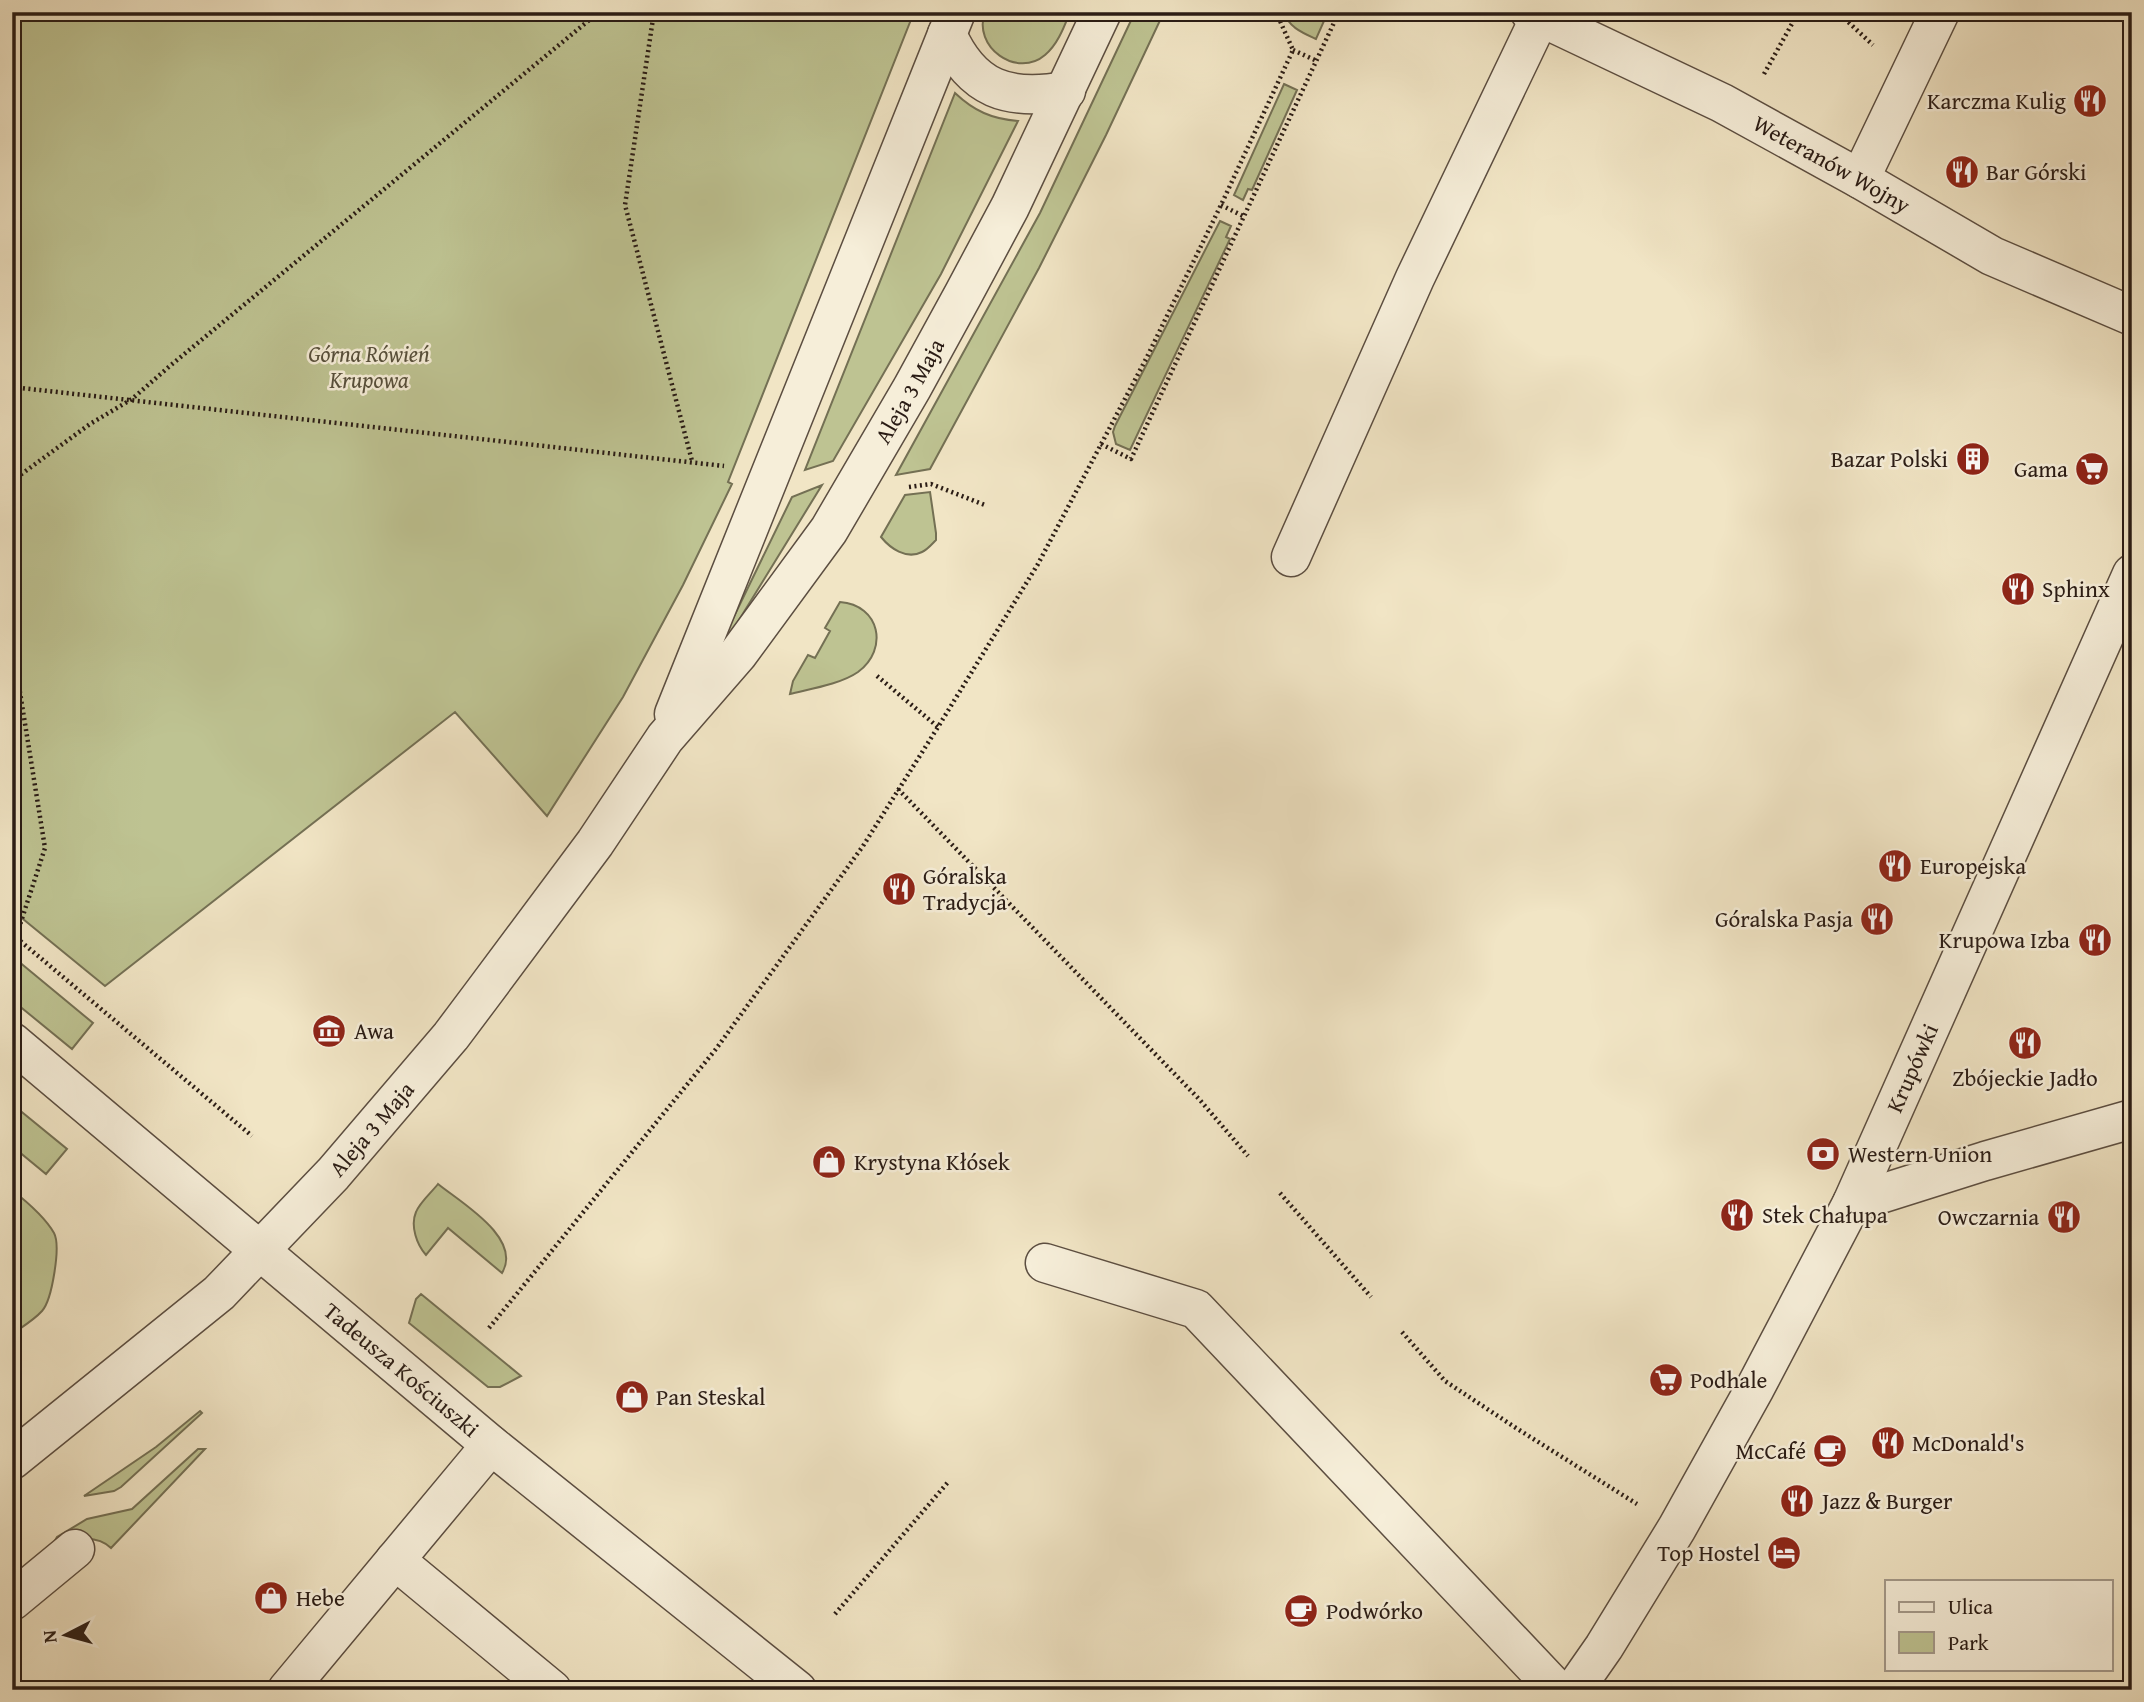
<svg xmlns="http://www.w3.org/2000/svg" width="2144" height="1702" font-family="'Gentium Book Plus',serif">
<rect width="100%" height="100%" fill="#f1e5c5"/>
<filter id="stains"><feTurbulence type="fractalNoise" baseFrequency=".00286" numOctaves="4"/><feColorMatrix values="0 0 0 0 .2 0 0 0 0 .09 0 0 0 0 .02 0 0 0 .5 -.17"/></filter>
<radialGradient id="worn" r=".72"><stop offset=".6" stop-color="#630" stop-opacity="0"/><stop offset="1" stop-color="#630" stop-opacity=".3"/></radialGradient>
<path fill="#bec392" stroke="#747054" stroke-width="2" d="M12,12H914L728,482L732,484L683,585L623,697L547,816L455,712L105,986L12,910Z
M985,12H1070C1064,27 1058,44 1045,55C1017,79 972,47 985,12Z
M1135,12H1164L1106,135L1039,268L930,469L896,475L1040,213Z
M1284,12H1328L1316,39C1303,33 1288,27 1284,12Z
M1284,84L1297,90L1252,190L1248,189L1243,200L1234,195Z
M955,93C974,111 992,119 1018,121L941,274L833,461L805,470Z
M1220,221L1231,226L1226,237L1230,239L1130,450L1116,444L1113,432L1115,426Z
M822,485L707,672L792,497Z
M930,492L936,533V540C932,544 927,550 922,552C906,560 890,548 881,537L905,495Z
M840,602C880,605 889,649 858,672C841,684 810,689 790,694L793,681L808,655L815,658L830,631L825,628Z
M12,956L93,1023L72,1049L12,1000Z
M12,1104L67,1149L46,1174L12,1146Z
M438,1184C460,1202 523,1238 502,1273L448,1228L426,1255C417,1245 410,1226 416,1212C420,1202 431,1193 438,1184Z
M12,1190C26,1201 45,1217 54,1233C61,1246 52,1300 42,1311C34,1320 22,1327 12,1334Z
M421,1294L521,1376L500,1387H488L409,1323L416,1299Z
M200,1411L202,1413L121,1487L114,1491L84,1496L156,1447Z
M198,1449H205L111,1548C95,1533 73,1540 53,1544L57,1537L87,1519L132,1509Z"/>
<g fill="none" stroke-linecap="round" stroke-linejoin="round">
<g stroke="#5c4e41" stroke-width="41">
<g id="minor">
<path id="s1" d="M1530,12L1722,103L1860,179L1992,256L2132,316"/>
<path d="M947,34C972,90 1008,101 1066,91"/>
<path d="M1860,179L1940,12"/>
<path d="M1291,557L1415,278L1540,17"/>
<path d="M674,714L956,12"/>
<path id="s2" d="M12,1042L491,1445L797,1690"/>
<path d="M1852,1203L1985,1161L2132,1119"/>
<path d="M1045,1263L1196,1309L1557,1690"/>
<path id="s3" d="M12,1460L219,1293L333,1174L451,1036L481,996L595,843L665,738L738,654L829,530L912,388L964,293L1010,207L1102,12"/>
<path d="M395,1560L552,1690"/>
<path d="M12,1601L75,1549"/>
<path d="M287,1690L491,1445"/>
<path id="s4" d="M1574,1690L1604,1647L1677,1528L1755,1388L1852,1203L2132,574"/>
</g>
</g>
<path stroke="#2a1c15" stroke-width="4.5" stroke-dasharray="2 3.5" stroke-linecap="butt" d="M654,12L625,205L692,461
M1829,12L1846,20L1873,45
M1293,50L1317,61
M1764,74L1793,22L1790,12
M1221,205L1245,217
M12,387L724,466
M1101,444L1131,459L1339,12
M12,481L90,424L132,399L171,365L599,12
M909,487L931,484L985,505
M12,659L18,680L45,848L16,937
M877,676L938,727
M898,789L1199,1099L1248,1156
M12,934L252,1136
M1280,1193L1371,1297
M489,1328L716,1049L863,846L938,727L1038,564L1147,357L1221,205L1293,50L1276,12
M1402,1332L1445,1381L1516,1428L1637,1504
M835,1614L949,1481"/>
<use href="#minor" stroke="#f6eed9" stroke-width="38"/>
</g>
<defs>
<g id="restaurant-disc" transform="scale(1.75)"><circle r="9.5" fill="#8f2418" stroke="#f6eed9"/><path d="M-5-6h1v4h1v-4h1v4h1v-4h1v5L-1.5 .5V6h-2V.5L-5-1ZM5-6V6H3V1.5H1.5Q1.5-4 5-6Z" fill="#fff"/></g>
<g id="building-disc" transform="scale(1.75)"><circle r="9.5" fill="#8f2418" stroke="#f6eed9"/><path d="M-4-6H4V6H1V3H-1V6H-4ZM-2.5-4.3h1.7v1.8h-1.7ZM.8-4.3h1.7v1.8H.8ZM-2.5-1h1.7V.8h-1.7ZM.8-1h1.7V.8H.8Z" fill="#fff"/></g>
<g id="supermarket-disc" transform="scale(1.75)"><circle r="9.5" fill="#8f2418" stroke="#f6eed9"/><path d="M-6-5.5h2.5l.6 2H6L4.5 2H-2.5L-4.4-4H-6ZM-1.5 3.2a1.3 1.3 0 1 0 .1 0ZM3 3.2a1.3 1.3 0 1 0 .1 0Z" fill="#fff"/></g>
<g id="museum-disc" transform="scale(1.75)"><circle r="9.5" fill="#8f2418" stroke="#f6eed9"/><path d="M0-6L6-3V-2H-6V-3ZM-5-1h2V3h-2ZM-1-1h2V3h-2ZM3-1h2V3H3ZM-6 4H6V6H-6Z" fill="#fff"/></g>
<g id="bank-disc" transform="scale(1.75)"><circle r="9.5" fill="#8f2418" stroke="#f6eed9"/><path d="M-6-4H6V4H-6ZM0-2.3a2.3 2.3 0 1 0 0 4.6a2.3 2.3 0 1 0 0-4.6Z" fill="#fff"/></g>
<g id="shop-disc" transform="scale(1.75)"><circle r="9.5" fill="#8f2418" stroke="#f6eed9"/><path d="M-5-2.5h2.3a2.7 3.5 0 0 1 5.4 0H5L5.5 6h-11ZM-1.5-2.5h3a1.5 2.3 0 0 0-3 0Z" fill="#fff"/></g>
<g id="cafe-disc" transform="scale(1.75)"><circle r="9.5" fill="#8f2418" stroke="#f6eed9"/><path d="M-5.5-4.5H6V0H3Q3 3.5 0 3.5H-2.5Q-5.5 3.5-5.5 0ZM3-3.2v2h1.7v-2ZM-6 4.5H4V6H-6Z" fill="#fff"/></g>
<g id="hotel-disc" transform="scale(1.75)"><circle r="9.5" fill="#8f2418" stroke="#f6eed9"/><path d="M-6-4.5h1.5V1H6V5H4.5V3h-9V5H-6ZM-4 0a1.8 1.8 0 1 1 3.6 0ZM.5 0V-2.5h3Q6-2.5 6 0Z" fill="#fff"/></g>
</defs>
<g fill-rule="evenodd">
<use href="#restaurant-disc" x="2090" y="101"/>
<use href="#restaurant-disc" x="1962" y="172"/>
<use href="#building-disc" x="1973" y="459"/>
<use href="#supermarket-disc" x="2092" y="469"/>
<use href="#restaurant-disc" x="2018" y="589"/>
<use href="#restaurant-disc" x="1895" y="866"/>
<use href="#restaurant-disc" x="899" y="889"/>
<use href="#restaurant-disc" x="1877" y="919"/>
<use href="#restaurant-disc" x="2095" y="940"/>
<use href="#museum-disc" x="329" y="1031"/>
<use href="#restaurant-disc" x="2025" y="1043"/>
<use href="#bank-disc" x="1823" y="1154"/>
<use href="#shop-disc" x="829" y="1162"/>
<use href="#restaurant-disc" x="1737" y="1215"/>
<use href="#restaurant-disc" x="2064" y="1217"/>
<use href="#supermarket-disc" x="1666" y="1380"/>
<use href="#shop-disc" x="632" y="1397"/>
<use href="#restaurant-disc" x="1888" y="1443"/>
<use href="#cafe-disc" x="1830" y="1451"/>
<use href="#restaurant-disc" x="1797" y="1501"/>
<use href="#hotel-disc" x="1784" y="1553"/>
<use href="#shop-disc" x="271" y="1598"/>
<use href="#cafe-disc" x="1301" y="1611"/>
</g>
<g text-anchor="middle" stroke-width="5" stroke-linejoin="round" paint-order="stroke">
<g font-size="23" fill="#2a1c15" stroke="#f6eed9" text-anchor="start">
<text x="2066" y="109" text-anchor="end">Karczma Kulig</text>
<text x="1986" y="180">Bar Górski</text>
<text x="1948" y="467" text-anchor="end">Bazar Polski</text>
<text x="2068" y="477" text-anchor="end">Gama</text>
<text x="2042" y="597">Sphinx</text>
<text x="1920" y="874">Europejska</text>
<text x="923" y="884">Góralska<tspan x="923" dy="26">Tradycja</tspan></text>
<text x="1853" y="927" text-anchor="end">Góralska Pasja</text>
<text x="2070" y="948" text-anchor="end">Krupowa Izba</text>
<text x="354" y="1039">Awa</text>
<text x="2025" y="1086" text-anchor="middle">Zbójeckie Jadło</text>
<text x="1848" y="1162">Western Union</text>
<text x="854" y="1170">Krystyna Kłósek</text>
<text x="1762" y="1223">Stek Chałupa</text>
<text x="2039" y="1225" text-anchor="end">Owczarnia</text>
<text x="1690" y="1388">Podhale</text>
<text x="656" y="1405">Pan Steskal</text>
<text x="1912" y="1451">McDonald's</text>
<text x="1806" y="1459" text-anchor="end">McCafé</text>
<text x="1822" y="1509">Jazz &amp; Burger</text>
<text x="1760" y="1561" text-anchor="end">Top Hostel</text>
<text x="296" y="1606">Hebe</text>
<text x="1326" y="1619">Podwórko</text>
</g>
<g font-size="23" fill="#2a1c15" stroke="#f6eed9">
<text dy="8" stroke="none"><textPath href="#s1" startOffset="338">Weteranów Wojny</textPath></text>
<text dy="8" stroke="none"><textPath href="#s3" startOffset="1405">Aleja 3 Maja</textPath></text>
<text dy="8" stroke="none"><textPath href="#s4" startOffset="709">Krupówki</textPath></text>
<text dy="8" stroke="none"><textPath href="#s3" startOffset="490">Aleja 3 Maja</textPath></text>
<text dy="8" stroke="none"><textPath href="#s2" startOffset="509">Tadeusza Kościuszki</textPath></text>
</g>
<g font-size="23" font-style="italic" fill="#564e3a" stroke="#f6eed9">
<text x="369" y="362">Górna Rówień<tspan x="369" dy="26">Krupowa</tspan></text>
</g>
</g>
<rect width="2144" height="1702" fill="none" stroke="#f1e5c5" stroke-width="42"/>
<rect x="14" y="14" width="2116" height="1674" fill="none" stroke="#2a1c15" stroke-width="3.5"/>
<rect x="21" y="21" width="2102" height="1660" fill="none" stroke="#2a1c15" stroke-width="2"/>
<rect x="1885" y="1580" width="228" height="91" fill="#f6eed9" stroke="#a49a8b" stroke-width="2"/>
<rect x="1899" y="1602" width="35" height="10" fill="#f6eed9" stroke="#a49a8b" stroke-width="2"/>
<text x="1948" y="1614" font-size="21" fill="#2a1c15">Ulica</text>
<rect x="1899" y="1632" width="35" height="21" fill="#bec392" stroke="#a49a8b" stroke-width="2"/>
<text x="1948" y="1650" font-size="21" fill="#2a1c15">Park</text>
<g transform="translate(66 1635) rotate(264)" stroke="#f6eed9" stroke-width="5" paint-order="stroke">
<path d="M0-5L12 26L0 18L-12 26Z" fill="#2a1c15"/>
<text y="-10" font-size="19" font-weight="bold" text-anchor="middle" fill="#2a1c15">N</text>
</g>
<rect width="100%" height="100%" filter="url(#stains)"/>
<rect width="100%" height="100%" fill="url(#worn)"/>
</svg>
